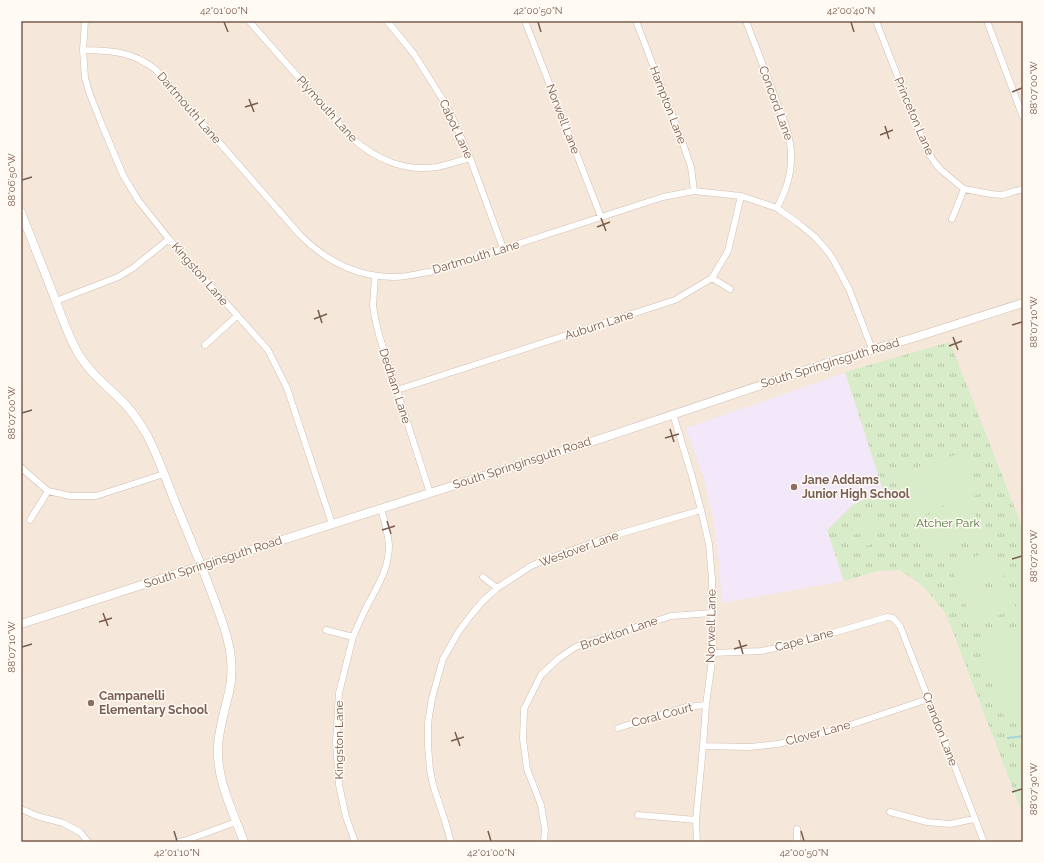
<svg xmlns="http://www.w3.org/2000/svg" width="1044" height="863" font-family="Raleway,sans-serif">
<defs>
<pattern id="park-tufts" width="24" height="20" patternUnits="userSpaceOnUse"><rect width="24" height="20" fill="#d8ecc9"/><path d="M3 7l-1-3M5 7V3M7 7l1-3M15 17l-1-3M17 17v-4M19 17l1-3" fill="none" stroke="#b4c2a5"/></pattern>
</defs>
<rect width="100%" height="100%" fill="#fdf6ec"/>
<path fill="#f5e8da" d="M21,21H1023V842H21Z"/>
<path fill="#f3e8fa" d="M845,373L886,499L867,498L853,505L827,530L844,581L722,603L719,562L713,517L703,476L686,428Z"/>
<path fill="url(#park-tufts)" d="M950,342L1023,529V815L946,614L924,587L900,570L877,571L844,581L827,530L853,505L867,498L886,499L845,372Z"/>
<path fill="#d8ecc9" d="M965,452L979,494L910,517L896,474Z
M970,501L982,536L932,553L920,518Z
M872,518L875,528L853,535L850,525Z
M876,531L879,542L857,549L854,539Z
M994,549L1004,576L961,592L951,566Z
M1006,582L1016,608L973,625L963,598Z
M1023,624V718L1007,724L976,641Z"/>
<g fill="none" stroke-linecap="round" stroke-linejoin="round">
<path stroke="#a5d3da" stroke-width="2" d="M1008,738L1023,736"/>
<g stroke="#d1beb0" stroke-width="7">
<path id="minor" d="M85,21L83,50L85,78L89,92L102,125L123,175L138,200L169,239L268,350L287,388L332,524
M249,21L352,138C375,159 405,172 437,167C448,165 459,161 470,158
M387,21L414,54L443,100L453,119L470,158L503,248
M525,21L601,217
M636,21L681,138L691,167L694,191
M746,21C755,45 764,68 773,92C781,114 792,135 791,159C791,177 785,192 777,208
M876,21L926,149L935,163L941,170L964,189L991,194L1002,195L1023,189
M987,21L1023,117
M83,50C113,51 132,51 156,70L300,235C326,261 358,277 394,277C408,277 421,273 434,271L663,197L694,191L741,196L777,208L798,223L815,237L829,253L834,261L849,289L872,349
M952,219L964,189
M375,276L373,306L375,318L379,335L430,493
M712,278L730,289
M56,301L118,277L133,268L169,239
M205,345L237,316
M397,390L675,300L712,278L728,251L741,196
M673,414L691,473L701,510L709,544L712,579L713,653L706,705L703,746L696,820L697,842
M21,467L25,471L48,491L70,496H96L164,474
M30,520L48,491
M483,577L497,588
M326,630L353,637L339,693L336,742L339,785L346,817L355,842
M353,637C357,627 362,616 367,606C378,585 389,569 389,545C388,532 384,520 381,508
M713,653L761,651L792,645L887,617L893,618L900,626L984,842
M618,728L686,707L706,705
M703,746L750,747L777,744L798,740L835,730L928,699
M21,809L37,816L63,823L80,832L88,842
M890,812L927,822L950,824L974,819
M638,815L696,820
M178,842L184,841L236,822
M451,842L445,821L433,785L430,770L428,746V723L432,698L443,659L459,631L471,615L482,602L497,588L531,566L544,560L612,536L701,510
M544,842L545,829L541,805L527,769L523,739L524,709L541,675L558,659L574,648L582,644L671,616L712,613
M797,842V829"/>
</g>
<g stroke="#d1beb0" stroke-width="9">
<path id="tertiary" d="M21,212C32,241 44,270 55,299C62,317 68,336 78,353C88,370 103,383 117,396C129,407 139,421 147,435C158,456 166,479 175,502C192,543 210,585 224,627C231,648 234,671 229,692C225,710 219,728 218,746C216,780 233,811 244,842
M21,624L188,570L603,438L836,360L913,338L1023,303"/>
</g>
<use href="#minor" stroke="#fff" stroke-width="6"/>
<use href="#tertiary" stroke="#fff" stroke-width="8"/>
</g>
<path fill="none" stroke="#7a5c4d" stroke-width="1.5" d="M224,22L228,32M538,22L541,32M851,22L854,32M1012,92L1022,88M249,99L254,112M245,107L258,103M885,126L889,139M880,135L893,130M22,180L32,177M601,218L606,231M597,227L610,222M318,310L322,323M314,319L327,314M1012,325L1022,322M953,337L958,350M949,346L962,341M22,413L32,410M670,429L674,442M665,438L679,434M387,521L391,534M382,530L395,526M1012,559L1022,556M103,613L108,626M99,622L112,618M739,640L743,654M22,647L32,644M734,649L747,645M455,732L460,746M451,741L464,737M1012,792L1022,789M174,831L177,841M488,831L491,841M801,831L804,841"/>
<g fill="#8d6e63" stroke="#fffaf3" stroke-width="1.5">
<circle cx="794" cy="487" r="4"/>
<circle cx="91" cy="703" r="4"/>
</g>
<g text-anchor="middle" stroke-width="3" stroke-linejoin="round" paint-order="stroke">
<g font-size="12" fill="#7a5c4d" stroke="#fffaf3">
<text transform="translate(776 103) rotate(70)" y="4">Concord Lane</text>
<text transform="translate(668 105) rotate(69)" y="4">Hampton Lane</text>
<text transform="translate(189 108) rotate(49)" y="4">Dartmouth Lane</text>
<text transform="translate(327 109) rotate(48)" y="4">Plymouth Lane</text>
<text transform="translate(914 116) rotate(67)" y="4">Princeton Lane</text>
<text transform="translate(563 119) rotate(69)" y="4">Norwell Lane</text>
<text transform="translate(456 129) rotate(65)" y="4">Cabot Lane</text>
<text transform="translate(476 257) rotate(-17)" y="4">Dartmouth Lane</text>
<text transform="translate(200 274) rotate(49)" y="4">Kingston Lane</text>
<text transform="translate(599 325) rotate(-18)" y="4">Auburn Lane</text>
<text transform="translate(830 363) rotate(-17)" y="4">South Springinsguth Road</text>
<text transform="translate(395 386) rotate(72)" y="4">Dedham Lane</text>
<text transform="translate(522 463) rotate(-18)" y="4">South Springinsguth Road</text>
<text transform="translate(579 549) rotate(-20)" y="4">Westover Lane</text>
<text transform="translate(213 562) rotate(-18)" y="4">South Springinsguth Road</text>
<text transform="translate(711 626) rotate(-89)" y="4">Norwell Lane</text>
<text transform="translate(619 633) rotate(-19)" y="4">Brockton Lane</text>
<text transform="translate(804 640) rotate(-15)" y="4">Cape Lane</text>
<text transform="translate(662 715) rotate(-15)" y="4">Coral Court</text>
<text transform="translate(940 729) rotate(69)" y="4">Crandon Lane</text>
<text transform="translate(818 733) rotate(-15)" y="4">Clover Lane</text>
<text transform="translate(339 740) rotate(-90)" y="4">Kingston Lane</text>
</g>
<g font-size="12" font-weight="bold" fill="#785e54" stroke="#fffaf3" text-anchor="start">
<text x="802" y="484">Jane Addams<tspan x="802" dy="14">Junior High School</tspan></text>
<text x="99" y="700">Campanelli<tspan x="99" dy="14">Elementary School</tspan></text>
</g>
<g font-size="12" fill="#537a41" stroke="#fffaf3">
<text x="948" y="527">Atcher Park</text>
</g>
</g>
<rect width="1044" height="863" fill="none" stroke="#fffaf3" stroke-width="44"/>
<rect x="22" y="22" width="1000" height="819" fill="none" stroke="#7a5c4d" stroke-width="1.5"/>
<g font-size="10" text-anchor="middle" fill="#7a5c4d">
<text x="224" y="14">42°01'00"N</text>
<text x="538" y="14">42°00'50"N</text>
<text x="851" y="14">42°00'40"N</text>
<text transform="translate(1033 88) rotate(-90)" y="4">88°07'00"W</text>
<text transform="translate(11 180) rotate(-90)" y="4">88°06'50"W</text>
<text transform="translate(1033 322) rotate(-90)" y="4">88°07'10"W</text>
<text transform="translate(11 413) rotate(-90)" y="4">88°07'00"W</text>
<text transform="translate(1033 556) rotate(-90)" y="4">88°07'20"W</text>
<text transform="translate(11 647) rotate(-90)" y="4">88°07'10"W</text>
<text transform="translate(1033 789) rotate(-90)" y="4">88°07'30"W</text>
<text x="177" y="856">42°01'10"N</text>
<text x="491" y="856">42°01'00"N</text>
<text x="804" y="856">42°00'50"N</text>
</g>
</svg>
